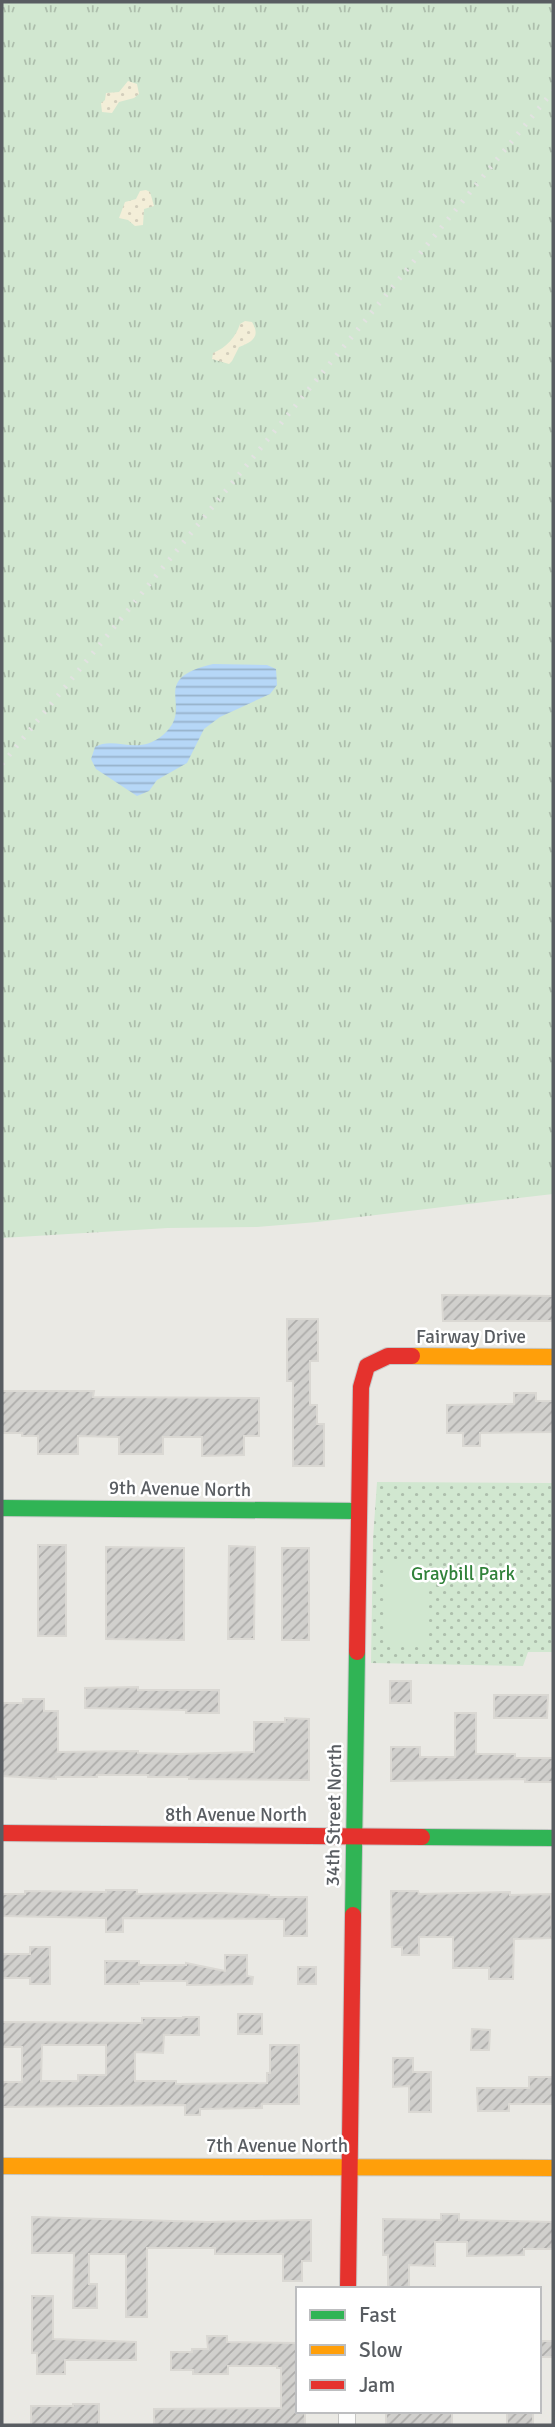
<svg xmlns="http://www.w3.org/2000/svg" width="555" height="2427" font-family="Signika,sans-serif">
<defs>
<pattern id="grass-tufts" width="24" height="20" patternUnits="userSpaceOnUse" patternTransform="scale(1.75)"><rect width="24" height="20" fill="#d1e7d0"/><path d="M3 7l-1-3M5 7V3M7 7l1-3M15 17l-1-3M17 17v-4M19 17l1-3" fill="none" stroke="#adbeac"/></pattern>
<pattern id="sand-dots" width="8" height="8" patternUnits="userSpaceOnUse" patternTransform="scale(1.75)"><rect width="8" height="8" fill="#f3eed8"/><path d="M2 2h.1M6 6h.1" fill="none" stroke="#d3cebc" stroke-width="1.8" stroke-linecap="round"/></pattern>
<pattern id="park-dots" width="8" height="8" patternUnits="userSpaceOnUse" patternTransform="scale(1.75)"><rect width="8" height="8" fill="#d1e7d0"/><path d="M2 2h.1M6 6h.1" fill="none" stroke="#adbeac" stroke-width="1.8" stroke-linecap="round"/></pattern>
<pattern id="water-rules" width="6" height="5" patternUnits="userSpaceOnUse" patternTransform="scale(1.75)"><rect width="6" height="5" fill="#b6d7f7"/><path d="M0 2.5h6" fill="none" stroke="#97b2cb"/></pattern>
<pattern id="building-hatch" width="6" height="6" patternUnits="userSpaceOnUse" patternTransform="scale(1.75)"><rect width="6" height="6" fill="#d1d0cd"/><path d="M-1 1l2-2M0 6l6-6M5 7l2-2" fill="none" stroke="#adacaa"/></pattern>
</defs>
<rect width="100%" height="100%" fill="#eae9e4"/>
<path fill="url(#grass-tufts)" d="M2,2H553V1194L317,1222L257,1227L168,1228L2,1238Z"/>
<path fill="url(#sand-dots)" d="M128,81L137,84L139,94L134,98L119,102L112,113L102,112L101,103L105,100L106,93L119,92Z
M146,190L150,192L154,206L144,209L143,225L135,226L128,220L119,218L125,202L136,199L140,191Z
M245,321L252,322C261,337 252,342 239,347L232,361L229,364L212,359L213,353C226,348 236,337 240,324Z"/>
<path fill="url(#park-dots)" d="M377,1482L553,1483V1652H528L523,1666L371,1663L373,1539Z"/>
<path fill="#d1e7d0" d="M384,1562H428V1643H384Z"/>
<path fill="url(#water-rules)" d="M213,664L267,665L276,669L277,685L270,694L220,717L204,729L187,763L157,780L149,791L137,796L96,769L91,759L95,747C115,735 137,757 163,735C197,706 145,680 213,664Z"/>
<path fill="url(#building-hatch)" stroke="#dad8d3" stroke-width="2" fill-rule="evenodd" d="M442,1295L553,1296V1321H443Z
M287,1319H318V1361H310V1405H317V1424H324V1466H293V1381H287Z
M2,1391H94L93,1397L259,1398V1436H244V1455L202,1456V1437H163V1454H119V1437L78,1436V1454H38V1436H22V1433H2Z
M514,1393H536V1401H553V1432L480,1433V1446H463V1433H447V1405L514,1404Z
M38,1545H66V1636H38Z
M229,1546L255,1547L254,1639H228Z
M106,1547L184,1548V1640L106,1639Z
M282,1548H309V1640H282Z
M390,1681H411V1703H390Z
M138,1687V1690H219V1713H186V1710L85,1708V1688Z
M494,1695H548L547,1718H494Z
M23,1699H44V1711H58V1752L138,1751V1753L179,1754L254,1752V1722H285V1718L309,1719V1780L189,1779V1777H148V1775H97V1777H56V1779L2,1776V1703H23Z
M455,1713H476V1754H515V1758H553V1782H525V1779L391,1781V1747H420V1757H455Z
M106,1890H137V1894L219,1893L269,1895V1897H307V1936H284V1919L123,1918V1932H106V1918L2,1916V1894H25V1891L106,1892Z
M391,1891H418L419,1894L510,1892V1895L551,1894L552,1938L514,1939L513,1979H489V1968H453V1937H419V1955H402V1947H392Z
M30,1947H50V1984H30V1978H2V1954H30Z
M225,1955H247V1976L253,1977L252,1984L187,1985V1981H139V1984H105V1961H139V1965H186V1963L225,1971Z
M298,1967H316V1984H298Z
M238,2014H262V2034H238Z
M183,2017H199V2035H164L163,2053L135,2052V2081H176V2084L267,2083V2073H270V2045H299V2104H262V2108L200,2109V2115H185V2105L2,2107V2082H22V2047H2V2022L142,2023V2018H183ZM42,2045H106V2075H78V2081H41Z
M472,2029L490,2030L489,2050H471Z
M393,2058H413V2072H431V2112H409V2086L393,2087Z
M529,2077H553V2104H509V2111H478L477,2088H529Z
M441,2214H459V2220L553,2222V2249H524V2255L467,2256V2242H435V2266L409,2265V2289H388V2255H383V2219L441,2220Z
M32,2217L208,2222L311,2220V2261H302V2281H283V2254H215V2248H147V2317H126V2254H89V2284H97V2308H73L74,2253H32Z
M32,2296H53V2339L136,2342V2360H65V2374H37V2353H32Z
M207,2336H227V2342L298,2343V2411H305V2425H154V2409L281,2408V2368H277V2366H228V2374H193V2370H171V2352H192V2349H208Z
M539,2341H553V2357H539Z
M73,2404H99V2425H31V2406H73Z
M386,2411H452V2425H386Z
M507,2411H533V2425H507Z"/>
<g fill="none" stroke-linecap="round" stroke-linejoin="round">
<g stroke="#c6c6c4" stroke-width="18">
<path id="street" d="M347,2425V2411"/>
</g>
<g stroke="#c6c7c6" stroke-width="18">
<path id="fast" d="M2,1508L358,1511
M422,1837L553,1838
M353,1915L357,1652"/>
</g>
<g stroke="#c6c7c6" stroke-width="18">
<path id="slow" d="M412,1356L553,1357
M2,2166L553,2168"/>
</g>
<g stroke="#c6c7c6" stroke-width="18">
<path id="jam" d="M357,1652L361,1387L367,1366L388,1356H412
M2,1833L422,1837
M348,2289L353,1915"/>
</g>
<use href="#street" stroke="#fcfcfb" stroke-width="16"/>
<use href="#fast" stroke="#30b455" stroke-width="16"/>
<use href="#slow" stroke="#ff9f0a" stroke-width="16"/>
<use href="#jam" stroke="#e5322d" stroke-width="16"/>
<path stroke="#e2e2e1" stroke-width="5" stroke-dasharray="2 9" stroke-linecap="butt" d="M2,764L553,91"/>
</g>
<g text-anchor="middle" stroke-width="5" stroke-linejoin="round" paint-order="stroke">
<g font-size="19" fill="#595d62" stroke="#fff">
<text x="471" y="1343">Fairway Drive</text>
<text transform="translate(180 1488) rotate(1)" y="7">9th Avenue North</text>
<text x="236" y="1821">8th Avenue North</text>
<text transform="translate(333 1815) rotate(-89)" y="7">34th Street North</text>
<text x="277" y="2152">7th Avenue North</text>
</g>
<g font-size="19" fill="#31823a" stroke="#fff">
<text x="463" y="1580">Graybill Park</text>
</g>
</g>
<rect width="555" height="2427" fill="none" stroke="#595d62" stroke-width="7"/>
<rect x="296" y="2287" width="245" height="126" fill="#ffffff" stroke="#bdbec0" stroke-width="2"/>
<rect x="310" y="2310" width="35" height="10" fill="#30b455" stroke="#bdbec0" stroke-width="2"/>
<text x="359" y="2322" font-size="21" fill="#595d62">Fast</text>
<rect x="310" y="2345" width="35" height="10" fill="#ff9f0a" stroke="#bdbec0" stroke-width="2"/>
<text x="359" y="2357" font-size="21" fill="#595d62">Slow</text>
<rect x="310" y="2380" width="35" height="10" fill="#e5322d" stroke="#bdbec0" stroke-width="2"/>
<text x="359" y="2392" font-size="21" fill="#595d62">Jam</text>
</svg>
